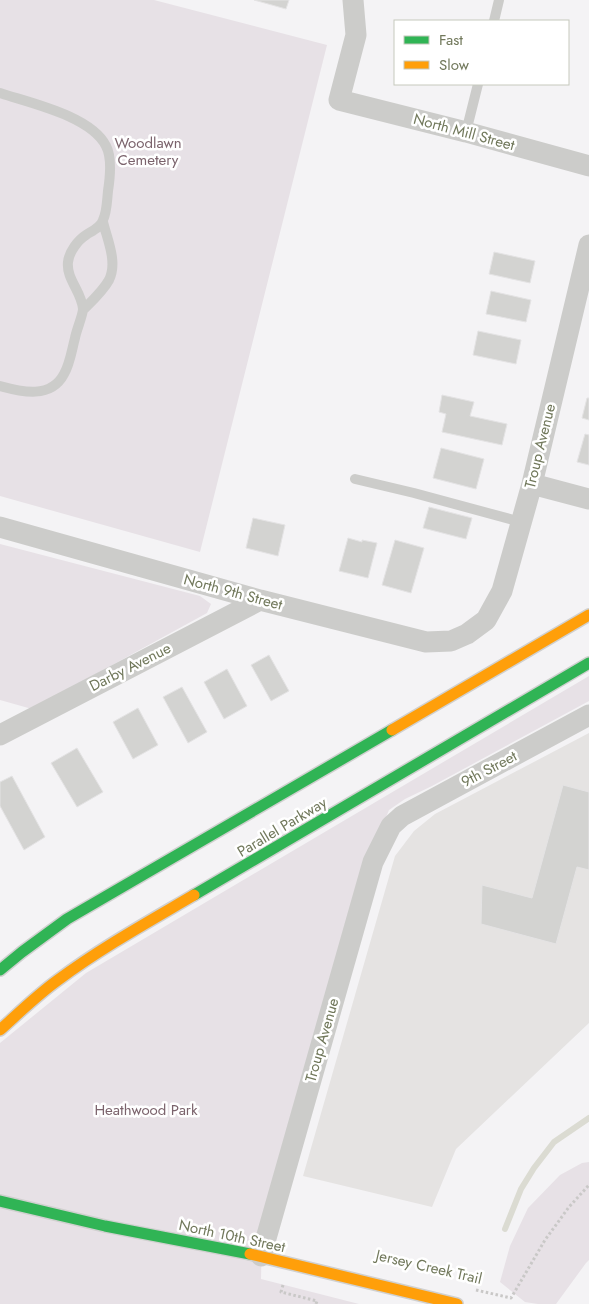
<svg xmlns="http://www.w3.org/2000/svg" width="589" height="1304" font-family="Jost,sans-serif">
<rect width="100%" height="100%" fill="#f4f3f5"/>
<path fill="#e5e3e2" d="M589,733V1023L456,1149L432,1207L303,1176L395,856L414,831L435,814Z"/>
<path fill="#e7e1e6" d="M0,0H154L327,45L200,552L0,496Z
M0,544L200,596L211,604L207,613L32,709L0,700Z
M589,676V701L432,786L405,799L389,810L377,839L262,1234L261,1279L359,1304H0V1043L86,973Z
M589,1162V1260L586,1263L556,1304H538L525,1302L500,1282L510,1246L528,1208L560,1175L582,1163Z"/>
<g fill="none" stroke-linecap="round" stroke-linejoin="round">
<path stroke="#dbdbd2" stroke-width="6" d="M505,1229L521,1189L534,1168L554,1142L589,1118"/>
</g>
<path fill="#d3d3d1" stroke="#e4e3e4" d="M254,0H289L286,9Z
M494,252L535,261L530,283L489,274Z
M491,291L531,300L526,322L486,314Z
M478,331L521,340L516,364L473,355Z
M442,395L474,402L470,416L507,424L502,445L442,432L446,414L439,412Z
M587,398H589V420L582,418Z
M585,434L589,435V465L577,462Z
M441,448L484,459L476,489L433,478Z
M429,507L472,518L466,539L423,528Z
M253,518L285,525L278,556L246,548Z
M348,538L362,542V540L377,543L368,578L339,571Z
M395,540L424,548L411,593L382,585Z
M269,655L289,691L271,701L251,665Z
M227,669L247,706L224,719L204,682Z
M182,687L207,732L188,743L163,697Z
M138,708L158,745L133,759L113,722Z
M77,748L103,792L77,807L51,763Z
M12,776L45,837L24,850L0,806V782Z
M563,785L589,792V870L577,867L556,944L481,924L482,885L532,898Z"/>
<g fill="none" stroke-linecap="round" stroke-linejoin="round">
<g stroke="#d0d0cf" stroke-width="14">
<path id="fast" d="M194,895L589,663
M0,970L22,952L67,919L392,730
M0,1201L105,1226L250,1254"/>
</g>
<g stroke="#d0d0cf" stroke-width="14">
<path id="slow" d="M392,730L589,615
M0,1030C19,1013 37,995 58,980C101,948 148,922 194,895
M250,1254L457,1304"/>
</g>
<path stroke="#c9c8c7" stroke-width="3" stroke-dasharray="2.5 2.5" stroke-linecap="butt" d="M283,1285L281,1292L317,1301L316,1304
M476,1290L511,1298L545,1240L569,1207L589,1185"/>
<path stroke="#ccccca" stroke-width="10" d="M494,21L499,0
M0,93C30,103 91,116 106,146C112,157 110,178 108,191C107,200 107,212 103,220C101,227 92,231 86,235C78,240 69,252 68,262C66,279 82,292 83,309C83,315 76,331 75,338C72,349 70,364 64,374C51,399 22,392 0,386
M466,132L478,84
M83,310C92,301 103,291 109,280C118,262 107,239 103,222
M355,479L414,493L521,522"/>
<path stroke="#ccccca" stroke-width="21" d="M353,0L356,35L339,100L466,132L589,166
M532,484L589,499
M0,527L260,600L426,642L451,641L467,634L486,620L502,591L532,484L589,245
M0,735L260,600
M261,1256L373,862L391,826L402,816L589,715"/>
<use href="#fast" stroke="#30b455" stroke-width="11"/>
<use href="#slow" stroke="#ff9f0a" stroke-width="11"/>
</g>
<g text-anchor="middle" stroke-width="5" stroke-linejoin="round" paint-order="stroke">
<g font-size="15" fill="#71785b" stroke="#fff">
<text transform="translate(464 132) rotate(15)" y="5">North Mill Street</text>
<text transform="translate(540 446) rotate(-76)" y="5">Troup Avenue</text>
<text transform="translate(233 592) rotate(15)" y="5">North 9th Street</text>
<text transform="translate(130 667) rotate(-27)" y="5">Darby Avenue</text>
<text transform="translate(489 769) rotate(-28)" y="5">9th Street</text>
<text transform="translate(282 827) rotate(-31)" y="5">Parallel Parkway</text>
<text transform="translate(322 1040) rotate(-74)" y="5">Troup Avenue</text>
<text transform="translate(232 1236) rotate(12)" y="5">North 10th Street</text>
<text transform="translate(429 1267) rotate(13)" y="5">Jersey Creek Trail</text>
</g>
<g font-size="15" fill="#7b636c" stroke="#fff">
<text x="148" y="148">Woodlawn<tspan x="148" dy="17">Cemetery</tspan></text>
<text x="146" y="1115">Heathwood Park</text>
</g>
</g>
<rect x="394" y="20" width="175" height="65" fill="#ffffff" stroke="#c6c9bd"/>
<rect x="404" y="36" width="25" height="8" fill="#30b455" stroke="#c6c9bd"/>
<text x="439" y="45" font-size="15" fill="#71785b">Fast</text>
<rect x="404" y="61" width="25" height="8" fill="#ff9f0a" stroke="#c6c9bd"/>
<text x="439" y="70" font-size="15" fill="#71785b">Slow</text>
</svg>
